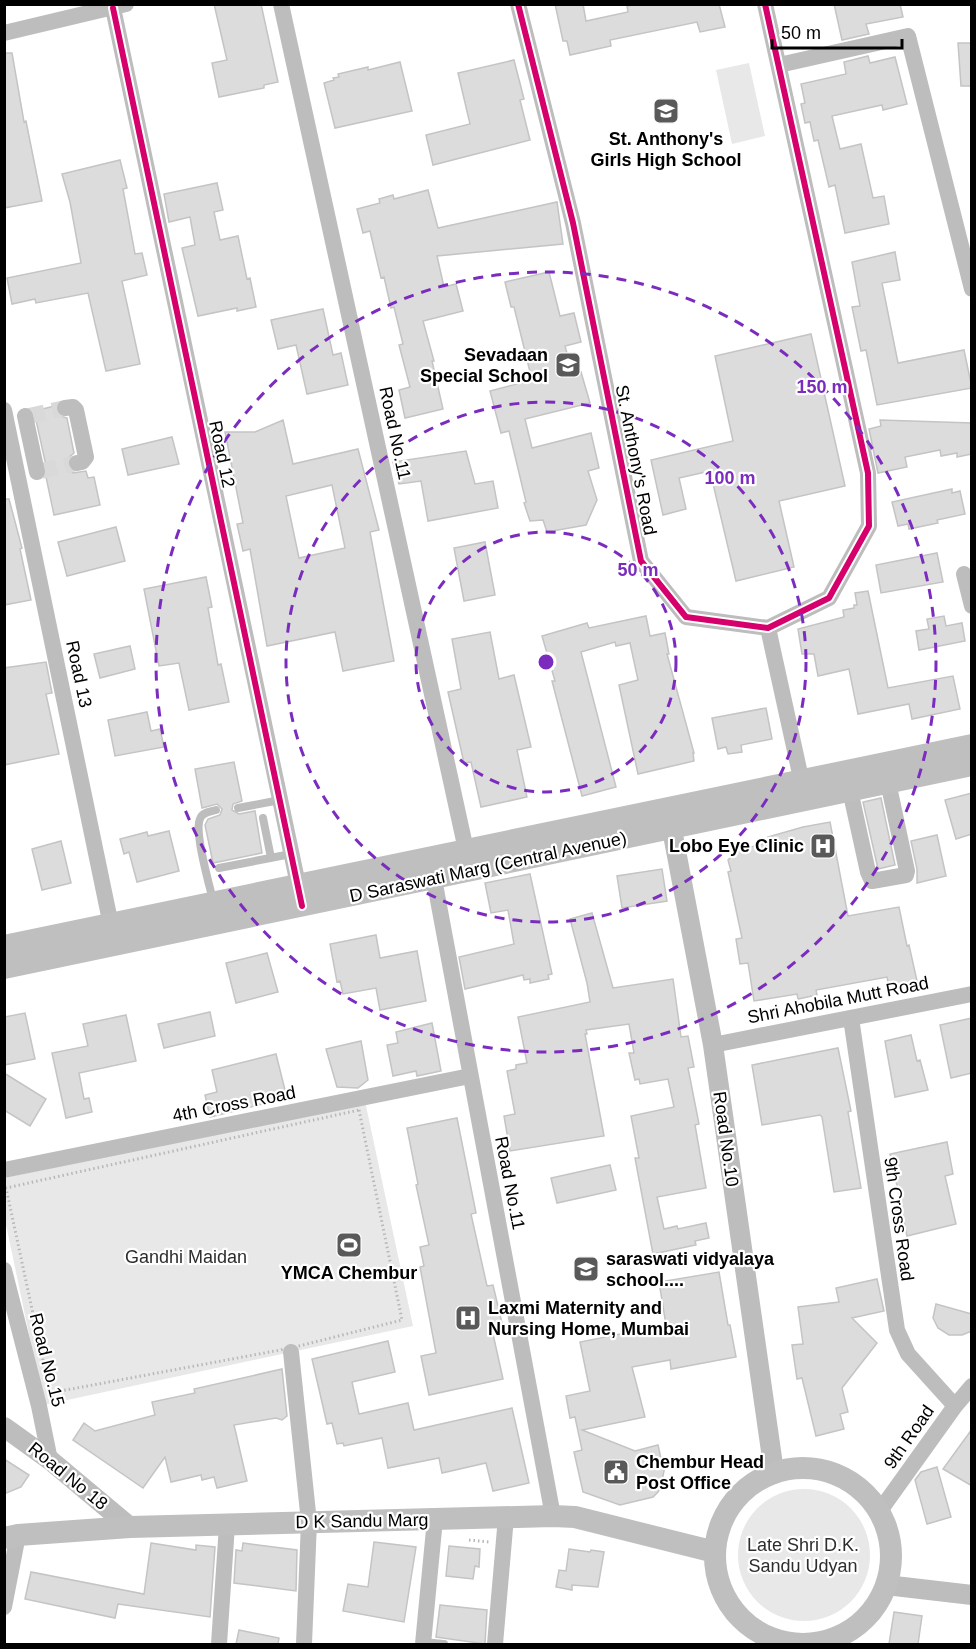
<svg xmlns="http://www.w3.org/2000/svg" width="976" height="1649" font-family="Helvetica,sans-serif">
<rect width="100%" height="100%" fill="#fff"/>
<path fill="#e8e8e8" d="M749,63L765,136L732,144L716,70Z
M365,1101L413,1326L44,1405L5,1220L4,1178Z
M738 1555a66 66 0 1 1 132 0a66 66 0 1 1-132 0Z"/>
<path fill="#dcdcdc" stroke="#c4c4c4" stroke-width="1.5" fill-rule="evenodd" d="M214,4H261L278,82L264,85V88L219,97L212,63L227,60Z
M555,4H583L586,21L628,12L627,6L636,4H719L725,27L700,32L697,22L610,40L611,46L570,55L567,41H563Z
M834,4H900L903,17L866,24L869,34L842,40Z
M958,43H972V86H961Z
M4,53H12L24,122L26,121L42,201L4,208Z
M868,56L870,63L895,57L907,104L883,110L882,105L832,116L840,149L861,144L873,198L884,196L889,224L845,233L835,185L829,187L818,140L814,141L810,122L805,123L801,104L805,103L801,84L846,74L844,62Z
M514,60L524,99L520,100L530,140L433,165L426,135L470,124L458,73Z
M400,62L412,111L335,128L324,83L334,80L333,78L339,77L338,74L368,67V70Z
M120,160L127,188L123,189L135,254L142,253L147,275L122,281L140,364L106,371L88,293L36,303L35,299L12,304L7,278L81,263L70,202L62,174Z
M217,183L223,210L214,212L220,240L238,236L247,279L250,278L256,307L237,311V308L198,316L182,248L195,245L190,217L169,222L164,194Z
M428,190L438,228L557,202L563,244L437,256L444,287L456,284L463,311L423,321L434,361H432L443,409L405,418L399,390L410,387L399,345L403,344L394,307L391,308L384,277L381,278L370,231L363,233L357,209L380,203L379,199L393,195L394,199Z
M895,252L900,280L882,283L898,363L964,350L972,388L877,405L866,350L861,351L852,307L860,306L852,262Z
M549,272L560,316L574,313L581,342L565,346L573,374L581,372L590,403L525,419L532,448L591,433L599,468L588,471L597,500L586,525L547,532L543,520L530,521L524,503L526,502L509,431L501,433L490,391L532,380L514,307H511L505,282Z
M323,309L333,355L341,353L348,385L307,394L296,345L278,349L271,320Z
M811,334L845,486L779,501L794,567L736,581L710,471L679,478L686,509L663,515L651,460L733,441L715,356Z
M55,406L57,415L67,418L74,453L67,459V466L73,473L86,471L88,478L94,477L100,505L54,515L46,477L47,470L34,411Z
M283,420L293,464L358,449L379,530L370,532L394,661L343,671L335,632L267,646L250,549L243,551L237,524L243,523L225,432H255ZM332,485L345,548L299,558L286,496Z
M880,420L972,423V454L957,457V453L941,456L940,450L905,457L907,467L878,473L869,429L881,426Z
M172,437L179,464L128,475L122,449Z
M466,451L475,484L493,481L498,508L428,521L421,481L399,484L393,462Z
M952,489V493L960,491L965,514L937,520L938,523L909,529L908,524L898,526L892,502Z
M4,499H9L22,548L20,549L31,600L4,605Z
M116,527L125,561L67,576L58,542Z
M485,542L495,595L464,601L454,548Z
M937,553L943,582L881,593L876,565Z
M206,577L212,607L208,608L218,665L221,664L229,702L189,710L179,663L159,666L144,589Z
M868,591L888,688L953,676L960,709L912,719L909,704L858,714L849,669L818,676L814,654H802L798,629L844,617L843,610L854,608V605H857L855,593Z
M646,616L650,636L665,633L669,654H667L694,753H693L694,761L638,774L619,685L638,680L630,643L616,646L615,642L581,652L616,787L582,796L552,681H555L542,636L587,623L589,628Z
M944,616L946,626L962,623L965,641L919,650L916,631L929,629L927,619Z
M490,632L499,679L514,675L531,747L517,750L527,797L481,807L471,762L464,763L448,692L461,689L452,639Z
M130,646L135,669L100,678L94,654Z
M46,662L52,693L46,694L59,754L4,765V668Z
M766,708L772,739L741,745L742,752L728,754L726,747L718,749L712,718Z
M147,712L151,731L160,729L164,747L115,756L108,720Z
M234,762L242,801L233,804L232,810L239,814L255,811L262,853L213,863L205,825L208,819L220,815L222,809L217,804L202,808L195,769Z
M972,793V834L956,839L945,800Z
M881,798L895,865L878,869L863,802Z
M830,822L848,916L899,907L907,946L909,945L917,981L889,987L887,977L816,990L817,995L798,999L797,994L754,1001L748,963L740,964L736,939L742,938L728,872L731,871L728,860L731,857L729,846L741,843L751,847L770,842L768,837L803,827Z
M169,831L179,871L137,882L129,852L124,854L120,839L147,832L148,836Z
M937,835L946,876L917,883V869L911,841Z
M61,841L71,883L42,890L32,849Z
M662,869L667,901L622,908L617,876Z
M530,874L552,974L548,975L549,979L530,983V979L524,980L523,975L465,989L459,957L514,944L508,910L491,913L485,883Z
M592,913L613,988L673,979L681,1037L688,1036L694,1067L688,1068L699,1124L695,1125L706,1188L657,1197L664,1229L677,1226L678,1229L706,1223L709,1238L695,1241L696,1245L653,1254L635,1158H639L631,1116L674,1107L668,1079L640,1084L639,1079L635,1080L629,1053H634L629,1024L586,1030L587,1034H585L604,1136L510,1151L504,1116L515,1114L507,1071L516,1069V1065L527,1063L518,1017L590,1002L587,983L570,919Z
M376,935L380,958L417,951L426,1001L380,1010L376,988L343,994L340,981L337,982L330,944Z
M267,953L278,992L236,1003L226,963Z
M210,1012L215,1036L164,1048L158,1024Z
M25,1013L35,1059L4,1065V1017Z
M126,1015L136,1061L79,1073L84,1099L89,1098L92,1112L66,1118L52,1053L88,1046L83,1024Z
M972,1018V1073L951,1078L940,1025Z
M432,1023L441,1071L417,1076L416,1071L393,1076L387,1045L398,1043L396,1032Z
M911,1035L917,1061L920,1060L928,1090L895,1097L885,1041Z
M361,1041L368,1080L358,1088L337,1087L326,1049Z
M838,1048L851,1111L848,1112L861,1188L834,1192L822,1117L820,1115L762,1125L752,1065Z
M276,1054L287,1098L210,1117L205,1095L217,1092L212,1070Z
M4,1073L46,1099L30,1126L4,1110Z
M457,1118L476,1213L471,1214L487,1286L493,1285L502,1323L491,1325L503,1379L429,1395L421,1356L436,1353L420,1267L424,1266L420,1247L429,1245L416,1185L418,1184L407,1128Z
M947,1142L953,1174L945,1176L956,1224L907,1236L904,1222L897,1224L894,1209L902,1208L890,1154Z
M610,1165L616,1190L557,1203L551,1178Z
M719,1272L728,1325H730L736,1357L671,1369L670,1360L632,1367L645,1417L582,1430L635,1451L658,1445L662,1463L665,1466L661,1486L658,1492L653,1497L620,1505L583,1492L574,1452L582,1450L575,1417L570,1418L566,1396L590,1391L580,1342L666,1325L659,1282Z
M877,1279L884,1311L852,1318L877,1343L842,1388L848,1412L840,1414L844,1429L816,1436L802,1378L797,1379L792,1345L803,1344L798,1307L839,1302L836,1288Z
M936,1304L972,1314V1331L962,1335H949L938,1328L933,1318Z
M388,1341L395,1372L352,1382L359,1414L408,1403L414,1430L512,1408L529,1483L493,1491L486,1463L442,1473L439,1458L388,1468L382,1438L344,1446L343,1443L337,1444L332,1423L327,1424L312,1359Z
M282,1369L287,1416L282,1420L276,1418L234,1425L247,1481L217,1488L214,1477L202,1480L201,1475L171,1482L165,1457L143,1488L73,1440L84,1423L95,1431L155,1415L152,1402L195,1393L194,1389Z
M972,1429V1486L943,1469Z
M4,1459L29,1475L21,1487L4,1494Z
M937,1467L951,1517L927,1524L915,1480L921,1472Z
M374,1542L416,1547L404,1622L343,1611L348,1584L368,1587Z
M151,1543L196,1550V1545L215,1547L210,1617L118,1604L115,1618L25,1599L31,1572L144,1594Z
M243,1543L297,1550L296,1591L234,1583L236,1550L242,1551Z
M449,1546L480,1549L479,1567L475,1566L473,1579L446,1576Z
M569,1549L590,1552L591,1550L604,1552L598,1587L572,1585V1590L556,1587L559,1570L566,1571Z
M440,1605L487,1610L485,1644L436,1637Z
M894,1612L922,1616L918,1644H889Z
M239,1630L279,1638L278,1644H236Z"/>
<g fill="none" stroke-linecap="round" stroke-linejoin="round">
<path stroke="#d9d9d9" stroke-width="16" stroke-dasharray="16 8" stroke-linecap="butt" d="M29,416L65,408
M41,471L77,463"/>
<path stroke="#b8b8b8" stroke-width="3" stroke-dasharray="1.5 3" stroke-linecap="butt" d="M359,1110L402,1320L291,1348L50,1393L6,1188Z
M469,1540L489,1542"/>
<path stroke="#bdbdbd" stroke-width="8" d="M238,808L280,800
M263,818L271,858
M219,868L291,854
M213,900C209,884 194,831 200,819C202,812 210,812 216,810
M423,1642L444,1644"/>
<path stroke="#bdbdbd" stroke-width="16" d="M281,4L468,859
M518,4L573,223L641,561L686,617L768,628L829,598L869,526L868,473L765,4
M113,8L300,894
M4,33L126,4
M779,65L908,36L972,289
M65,408L73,407L76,410L86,457L82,462L77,463
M4,410L113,935
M25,416L37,472
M964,574L972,606
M768,628L804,792
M850,790L868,872L872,881L906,875L907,871L888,782
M432,868L553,1516
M851,1018L897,1330L908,1354L955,1406
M713,1045L972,994
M4,1170L470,1076
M4,1270L39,1406L50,1460
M291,1352L309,1522L304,1644
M879,1512L955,1406L972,1386
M4,1607L18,1535
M219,1644L227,1525
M423,1644L435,1519
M495,1644L506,1517"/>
<path stroke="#bdbdbd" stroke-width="20" d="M669,814L713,1045L774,1472
M4,1427L50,1460L130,1527
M886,1585L972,1595"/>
<path stroke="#bfbfbf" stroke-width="22" d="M4,946L972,745
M4,968L972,765
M715 1556a88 88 0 1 1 176 0a88 88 0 1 1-176 0Z
M4,1538L18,1535L130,1527L553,1516L575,1517L715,1552"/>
<g stroke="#fff" stroke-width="10">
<path id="cycleway" d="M518,4L573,223L641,561L686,617L768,628L829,598L869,526L868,473L765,4
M113,8L302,906"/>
</g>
<use href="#cycleway" stroke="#d6006c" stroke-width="6"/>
</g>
<g fill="none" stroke="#7b2cbf" stroke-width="3" stroke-dasharray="10 8">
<circle cx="546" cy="662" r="130"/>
<circle cx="546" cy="662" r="260"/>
<circle cx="546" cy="662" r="390"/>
</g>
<defs>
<g id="school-square" transform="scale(1.35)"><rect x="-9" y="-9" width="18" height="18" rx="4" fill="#595959" stroke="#fff"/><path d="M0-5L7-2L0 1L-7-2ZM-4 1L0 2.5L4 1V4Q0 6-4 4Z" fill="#fff"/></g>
<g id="hospital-square" transform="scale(1.35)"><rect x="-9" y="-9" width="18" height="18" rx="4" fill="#595959" stroke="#fff"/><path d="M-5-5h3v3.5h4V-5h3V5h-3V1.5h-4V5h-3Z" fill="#fff"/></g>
<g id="stadium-square" transform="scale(1.35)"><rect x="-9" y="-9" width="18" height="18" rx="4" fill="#595959" stroke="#fff"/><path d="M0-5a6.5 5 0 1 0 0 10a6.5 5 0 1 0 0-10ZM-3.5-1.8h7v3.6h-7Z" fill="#fff"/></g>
<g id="civic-square" transform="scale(1.35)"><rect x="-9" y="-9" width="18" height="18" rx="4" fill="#595959" stroke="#fff"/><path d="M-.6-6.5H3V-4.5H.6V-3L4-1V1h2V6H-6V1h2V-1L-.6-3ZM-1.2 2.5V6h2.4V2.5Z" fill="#fff"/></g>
</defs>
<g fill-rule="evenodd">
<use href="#school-square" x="666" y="111"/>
<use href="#school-square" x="568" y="365"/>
<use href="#hospital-square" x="823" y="846"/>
<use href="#stadium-square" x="349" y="1245"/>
<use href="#school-square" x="586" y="1269"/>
<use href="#hospital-square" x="468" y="1318"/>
<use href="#civic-square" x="616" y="1472"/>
</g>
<g text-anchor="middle" stroke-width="4.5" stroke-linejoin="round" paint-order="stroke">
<g font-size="18" font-weight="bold" fill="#000" stroke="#fff" text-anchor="start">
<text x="666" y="145" text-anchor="middle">St. Anthony's<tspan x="666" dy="21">Girls High School</tspan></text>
<text x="548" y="361" text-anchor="end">Sevadaan<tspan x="548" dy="21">Special School</tspan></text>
<text x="804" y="852" text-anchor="end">Lobo Eye Clinic</text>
<text x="606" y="1265">saraswati vidyalaya<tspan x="606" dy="21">school....</tspan></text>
<text x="349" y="1279" text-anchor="middle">YMCA Chembur</text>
<text x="488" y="1314">Laxmi Maternity and<tspan x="488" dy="21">Nursing Home, Mumbai</tspan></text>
<text x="636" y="1468">Chembur Head<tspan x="636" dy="21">Post Office</tspan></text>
</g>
<g font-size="18" fill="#000" stroke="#fff">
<text transform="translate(395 433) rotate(78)" y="6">Road No.11</text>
<text transform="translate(222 454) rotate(78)" y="6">Road 12</text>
<text transform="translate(636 460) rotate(79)" y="6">St. Anthony's Road</text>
<text transform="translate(79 674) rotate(78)" y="6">Road 13</text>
<text transform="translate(488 867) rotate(-12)" y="6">D Saraswati Marg (Central Avenue)</text>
<text transform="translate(838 1000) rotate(-11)" y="6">Shri Ahobila Mutt Road</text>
<text transform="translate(234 1104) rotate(-11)" y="6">4th Cross Road</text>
<text transform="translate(726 1139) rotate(82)" y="6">Road No.10</text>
<text transform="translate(510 1183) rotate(79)" y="6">Road No.11</text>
<text transform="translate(899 1219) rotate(82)" y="6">9th Cross Road</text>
<text transform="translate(47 1360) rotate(76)" y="6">Road No.15</text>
<text transform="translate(909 1437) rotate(-55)" y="6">9th Road</text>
<text transform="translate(68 1476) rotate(39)" y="6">Road No 18</text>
<text transform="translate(362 1521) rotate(-1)" y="6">D K Sandu Marg</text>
</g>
<g font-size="18" fill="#2d2d2d" stroke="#fff">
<text x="186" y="1263">Gandhi Maidan</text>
<text x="803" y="1551">Late Shri D.K.<tspan x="803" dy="21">Sandu Udyan</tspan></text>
</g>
</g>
<circle cx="546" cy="662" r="9" fill="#7b2cbf" stroke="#fff" stroke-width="3"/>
<g font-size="18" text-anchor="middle" font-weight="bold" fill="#7b2cbf" stroke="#fff" stroke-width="4.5" stroke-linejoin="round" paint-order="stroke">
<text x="822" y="393">150 m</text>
<text x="730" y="484">100 m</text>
<text x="638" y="576">50 m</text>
</g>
<rect width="976" height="1649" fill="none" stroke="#000000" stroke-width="12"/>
<path d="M772 39v9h130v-9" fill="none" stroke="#000000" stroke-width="3"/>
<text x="781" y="39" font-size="18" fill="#000000" stroke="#ffffff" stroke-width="4.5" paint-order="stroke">50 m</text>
</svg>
